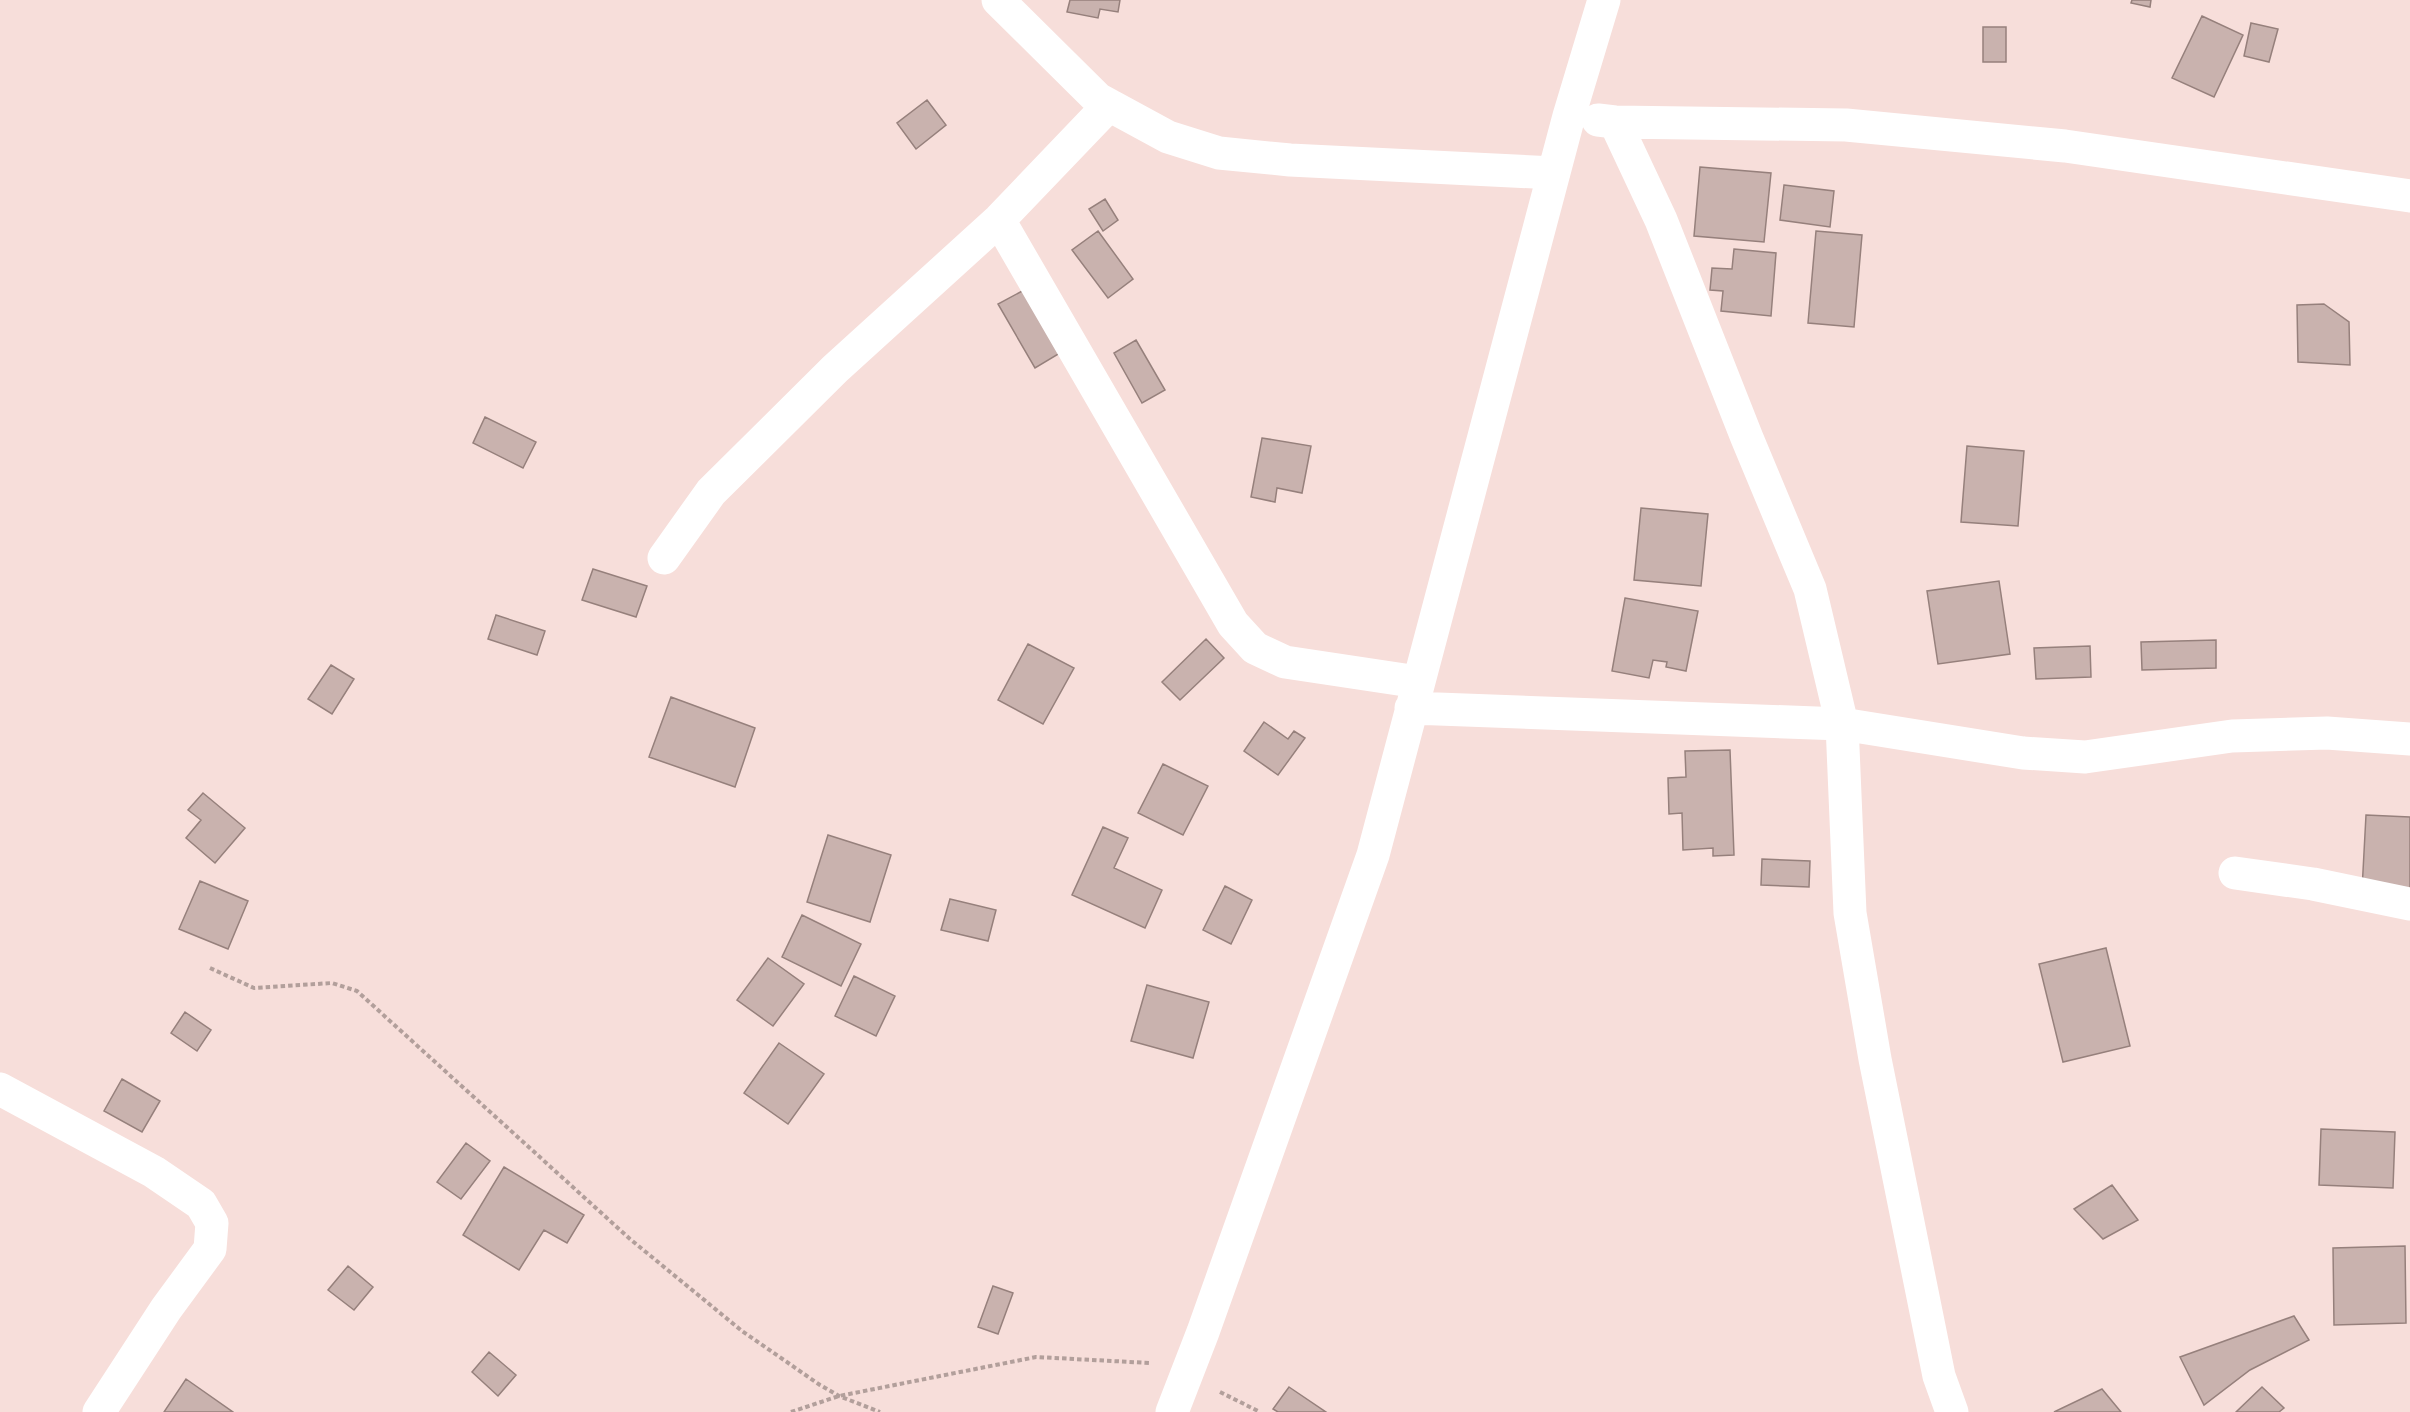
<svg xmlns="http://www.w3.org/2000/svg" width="2410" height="1412" font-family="Helvetica,sans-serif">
<rect width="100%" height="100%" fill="#f7deda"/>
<path fill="#c9b2ae" stroke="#96807c" stroke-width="1.5" d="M1070,0H1120L1118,12L1100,9L1098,18L1067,12Z
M2132,0H2151L2150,7L2131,3Z
M2202,16L2243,35L2214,97L2172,78Z
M2251,23L2278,29L2269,62L2244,56Z
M1983,27H2006V62H1983Z
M927,100L946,125L916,149L897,123Z
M1700,167L1771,173L1764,242L1694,236Z
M1784,185L1834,191L1830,227L1780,220Z
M1105,199L1118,220L1103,231L1089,209Z
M1098,231L1133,279L1108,298L1072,250Z
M1816,231L1862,235L1854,327L1808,323Z
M1734,249L1776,253L1771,316L1721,311L1723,291L1710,290L1712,268L1732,269Z
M1024,290L1060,353L1035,368L998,304Z
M2324,304L2349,322L2350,365L2298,362L2297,305Z
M1136,340L1165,390L1142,403L1114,353Z
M485,417L536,442L523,468L473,443Z
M1262,438L1311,446L1302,493L1277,488L1275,502L1251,497Z
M1967,446L2024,451L2018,526L1961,522Z
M1641,508L1708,514L1701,586L1634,580Z
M593,569L647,586L636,617L582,600Z
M1999,581L2010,654L1938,664L1927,591Z
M1625,598L1698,611L1686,671L1666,667L1667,662L1653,660L1649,678L1612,671Z
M496,615L545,631L537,655L488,639Z
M1206,639L1224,658L1180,700L1162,682Z
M2216,640V668L2142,670L2141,642Z
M1028,644L1074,668L1043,724L998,700Z
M2090,646L2091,677L2036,679L2034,648Z
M331,665L354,679L332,714L308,699Z
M671,697L755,728L735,787L649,757Z
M1264,722L1288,739L1294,731L1305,738L1278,775L1244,751Z
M1730,750L1734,855L1713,856V848L1683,850L1682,813L1669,814L1668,778L1686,777L1685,751Z
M1163,764L1208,786L1183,835L1138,813Z
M203,793L245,828L215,863L186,838L201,820L188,810Z
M2366,815L2410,817V893L2362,890Z
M1103,827L1128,838L1114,868L1162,890L1145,928L1072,895Z
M828,835L891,855L870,922L807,902Z
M1762,859L1810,861L1809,887L1761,885Z
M200,881L248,901L228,949L179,929Z
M1225,886L1252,900L1231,944L1203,930Z
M950,899L996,910L988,941L941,930Z
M802,915L861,944L841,986L782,957Z
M2106,948L2130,1046L2063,1062L2039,964Z
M768,958L804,984L773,1026L737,1000Z
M854,976L895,996L876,1036L835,1016Z
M1147,985L1209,1002L1193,1058L1131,1041Z
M185,1012L211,1030L197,1051L171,1033Z
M779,1043L824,1074L788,1124L744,1093Z
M122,1079L160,1101L142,1132L104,1111Z
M2321,1129L2395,1132L2393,1188L2319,1185Z
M466,1143L490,1161L461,1199L437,1182Z
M504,1167L584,1215L567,1243L544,1230L519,1270L463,1235Z
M2112,1185L2138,1220L2103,1239L2074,1209Z
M2405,1246L2406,1323L2334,1325L2333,1248Z
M348,1266L373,1287L354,1310L328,1290Z
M993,1286L1013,1293L998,1334L978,1327Z
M2294,1316L2309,1340L2250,1370L2204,1405L2180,1357Z
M489,1352L516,1375L498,1396L472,1372Z
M186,1379L233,1412H164Z
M1289,1387L1326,1412H1278L1273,1409Z
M2262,1387L2284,1408L2279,1412H2236Z
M2102,1389L2121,1412H2054Z"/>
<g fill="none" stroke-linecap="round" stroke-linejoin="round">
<path stroke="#b29f9b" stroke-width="4" stroke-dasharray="4.5 3" stroke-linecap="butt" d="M210,968L254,988L332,983L357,991L630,1239L742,1331L820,1385L839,1396L880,1412
M1220,1392L1260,1412
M791,1412L839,1396L1036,1357L1150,1363"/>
<path stroke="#fff" stroke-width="33" d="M998,0L1098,99L1168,137L1219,153L1290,160L1554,173
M1598,120L1615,122L1846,125L2065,146L2410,196
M1615,122L1661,220L1747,438L1810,589L1842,724L1850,913L1875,1059L1939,1376L1952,1412
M999,220L1233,624L1255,648L1285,662L1418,682
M664,558L711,492L835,369L999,220L1109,105
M1411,708L1842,724L2023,753L2085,757L2232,736L2327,733L2410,739
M2235,873L2313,884L2410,904
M0,1089L154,1172L201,1204L212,1223L210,1249L166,1309L99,1412
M1172,1412L1203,1332L1373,855L1569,116L1604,0"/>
</g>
</svg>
